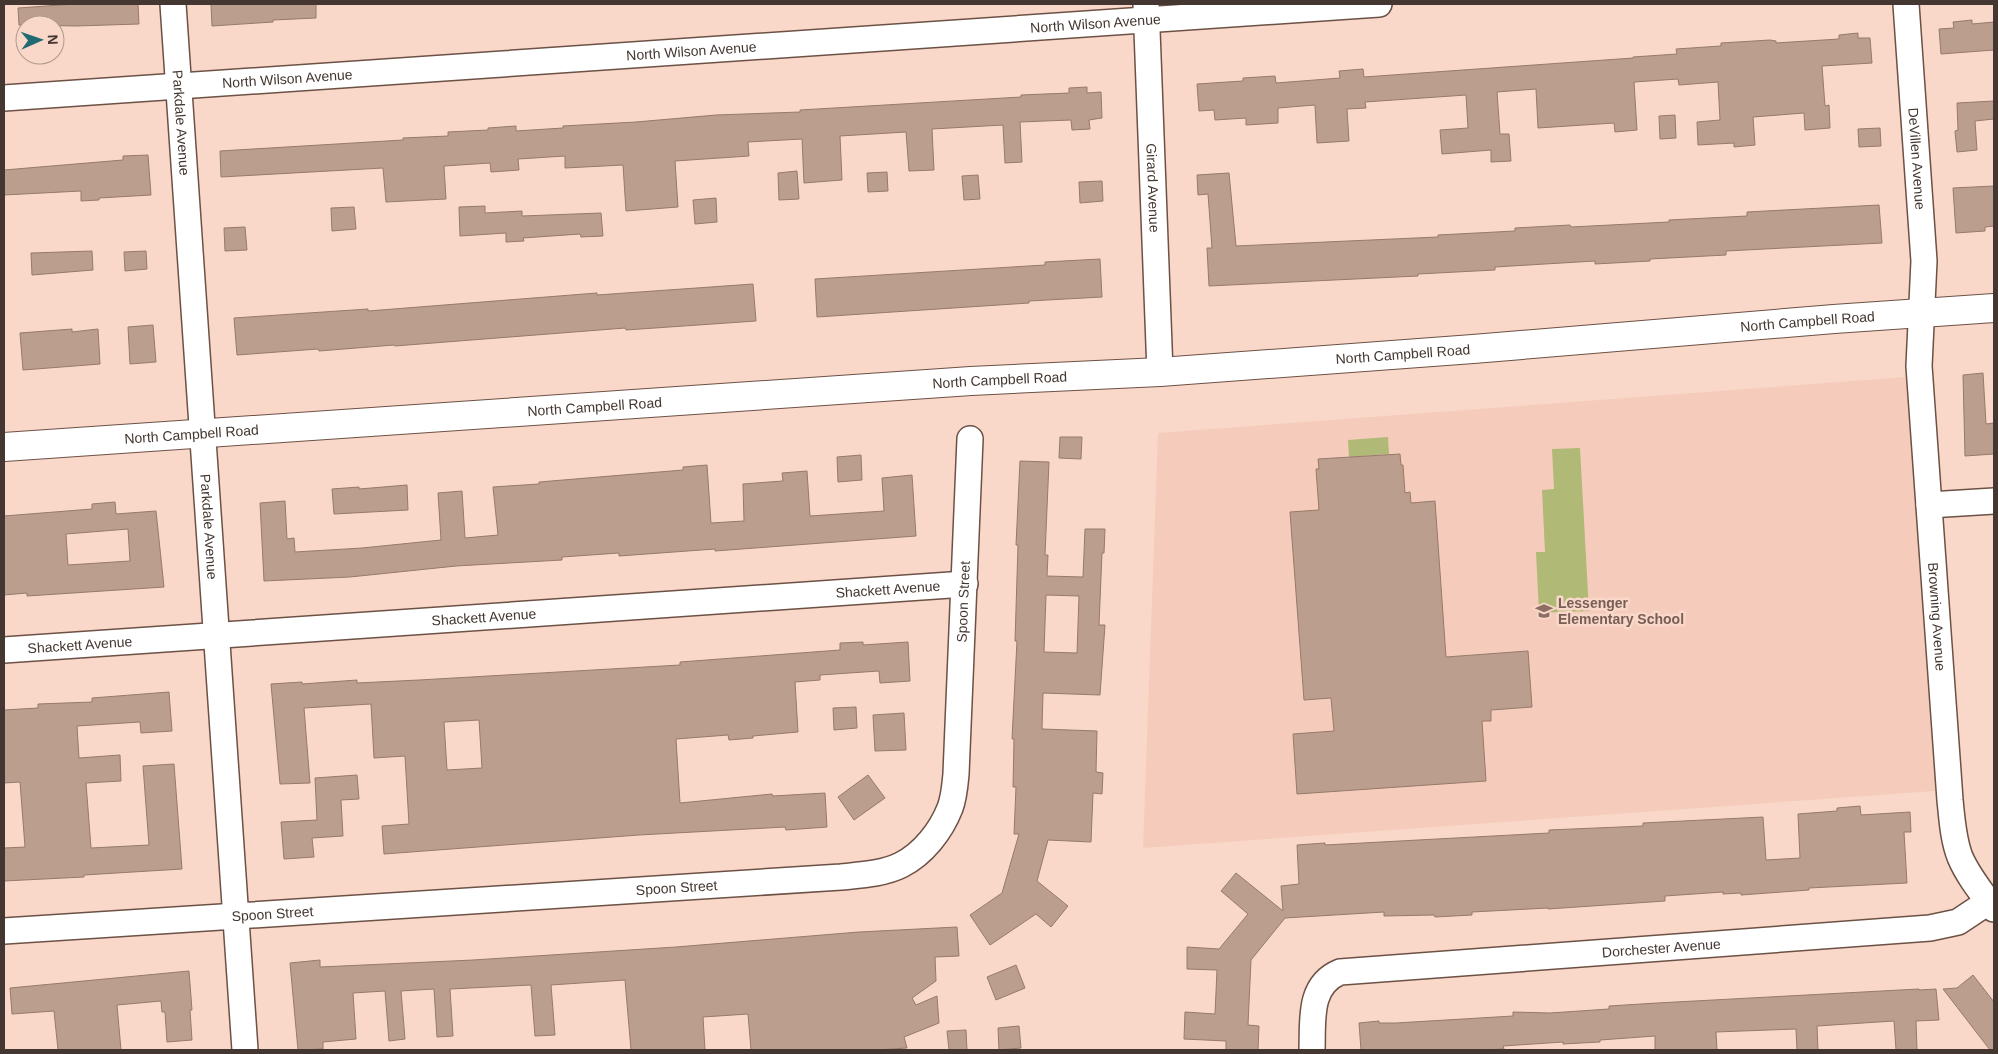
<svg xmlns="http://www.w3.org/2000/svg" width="1998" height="1054" font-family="Arial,sans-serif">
<rect width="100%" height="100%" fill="#f9d8ca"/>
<path fill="#f5ccbb" d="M1919,376L1949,790L1143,848L1158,433Z"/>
<path fill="#b1b976" d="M1388,437L1389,454L1349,457L1348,440Z
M1580,448L1589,611L1539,613L1536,552H1545L1542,490L1554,489L1552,449Z"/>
<path fill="#bb9e8d" stroke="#967a6a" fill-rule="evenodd" d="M75,4H138L139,24L76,26L19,25L18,8Z
M211,4H316V18L273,20V22L212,26Z
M1972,20V24L1994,22V50L1941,54L1939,29L1954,28L1953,22Z
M1858,33V38H1870L1872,63L1822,66L1825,106L1829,105L1830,128L1805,130L1804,113L1753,117L1755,145L1734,147V143L1698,145L1697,122L1720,120L1718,82L1679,85L1678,79L1634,82L1637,130L1615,132L1614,123L1538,128L1536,89L1497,92L1500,134H1509L1511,161L1491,162V150L1442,154L1440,130L1468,128L1466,95L1365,102L1366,108L1347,109L1349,141L1317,143L1315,105L1278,108V123L1246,125V118L1215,120L1214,110L1199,111L1197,84L1243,81V78L1275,76L1276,83L1340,78L1339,71L1363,69L1364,77L1633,58V57L1677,54L1676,49L1721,46V43L1770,40L1776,41V43L1839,39V35Z
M1087,87V93L1101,92L1102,118L1089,120L1090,129L1072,130L1071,120L1020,122L1022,162L1005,163L1003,125L932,129L934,170L909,171L906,132L840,136L842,180L804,183L802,139L748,142L749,156L675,161L678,207L626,211L623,165L565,168V156L518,159L519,170L491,172L490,163L444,166L446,199L386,202L383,168L221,177L220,151L403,140V138L448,136V132L488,130V128L516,126V131L563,128V126L636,122L716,115L800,112V110L1021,97V95L1069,93V88Z
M1994,101V119L1975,121L1977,150L1957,152L1955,131L1958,130L1957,103Z
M1675,115L1676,138L1660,139L1659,116Z
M1880,128L1881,146L1859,147L1858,129Z
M148,155L151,195L99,198V200L81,201V191L4,195V170L123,160V156Z
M797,171L799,199L779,200L778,173Z
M887,172L888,191L868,192L867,173Z
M1229,173L1236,246L1438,237V235L1515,231V228L1570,225L1571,227L1669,222V220L1747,216V212L1879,205L1882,243L1726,251V255L1650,259V261L1595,264V261L1495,267V270L1418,274V276L1209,286L1207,248H1212L1208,194L1198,195L1197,175Z
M978,175L980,199L964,200L962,176Z
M1102,181L1103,201L1080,203L1079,182Z
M1994,186V226L1985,227V231L1956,233L1953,188Z
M716,198L717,222L695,224L693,200Z
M485,206V213L522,211V216L601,213L603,236L581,237L580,234L523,238L524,241L506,242V233L460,236L459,207Z
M354,207L356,229L332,231L331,208Z
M245,227L247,250L225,251L224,228Z
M92,251L93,270L32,275L31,253Z
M146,251L147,269L125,271L124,252Z
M1100,259L1102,297L1029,301V303L817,317L815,279L1045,265V262Z
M753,284L756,321L626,330L625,328L395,346L394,345L319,351L318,349L237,355L234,318L368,309V311L597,293V295Z
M153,325L156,362L130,364L128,327Z
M72,329V332L98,329L100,364L23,370L20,333Z
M1983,373L1986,424L1994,423V454L1965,456L1963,375Z
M1060,437H1082L1081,459L1059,458Z
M1400,454L1401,465H1403L1405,493L1410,492L1411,503L1435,501L1446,657L1528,651L1532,707L1491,710V721H1482L1486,781L1297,794L1293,734L1334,731L1331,698L1304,700L1290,512L1319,510L1316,469H1319L1318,459Z
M861,455L862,480L838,482L837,457Z
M1020,461L1049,462L1045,555H1048L1047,576L1083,577L1085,529H1105L1104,553H1102L1099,625H1105L1100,695L1043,693L1042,729L1097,731L1096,772L1103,773L1102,794L1093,793L1091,842L1048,840L1037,881L1068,906L1051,927L1036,914L990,945L970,915L1002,893L1019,834H1014L1016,787H1013L1014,739H1012L1017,641H1015L1018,545H1016ZM1046,595L1079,596L1077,653L1044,652Z
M707,465L711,523L744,521L743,484L783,481L782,473L807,471L810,516L884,511L882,478L912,475L916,536L715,551V549L619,556V553L562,557V560L456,566L350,577L264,581L260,503L285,501L287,539L294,538L295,552L362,548L441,540L438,493L462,491L465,538L498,535L493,487L539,484V482L683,470V467Z
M407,485L408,510L334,514L332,489L359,487V489Z
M115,502L116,514L156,511L164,587L27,596V593L4,595V516L92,509V504ZM128,529L130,561L68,565L66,534Z
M863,642V645L908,642L910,681L880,683L879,671L820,675V680L795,682L798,732L753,736V738L729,740L728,735L676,739L680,803L772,794L773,796L825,793L827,827L786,830L785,827L639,835L384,854L382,826L409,824L405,756L374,758L371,704L304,708L310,783L280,784L271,684L302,682V684L357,680V683L419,680L680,665V662L840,650V643ZM479,720L482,768L447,770L444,722Z
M169,692L172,731L141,733L140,722L77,726L79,758L120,755L121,781L86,783L91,848L149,845L143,766L174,764L182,869L84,875V877L4,881V848L25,847L20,782L4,783V710L38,708V704L92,702V698Z
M856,707L857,728L834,730L833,708Z
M904,713L906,750L875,751L873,715Z
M357,775L359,799L341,800L343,836L312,838L314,857L284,859L281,822L317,820L315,778Z
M868,775L885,798L854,820L838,797Z
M1860,806L1861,815L1910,812L1911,832H1904L1907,883L1809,888V890L1741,895V893L1723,894V892L1665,896V901L1548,909V908L1472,912V915L1435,917L1434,915L1384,916V912L1285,918L1251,960L1248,1025L1259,1026L1258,1050H1226V1041L1184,1039L1185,1012L1215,1014L1217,970L1187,969V947L1219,949L1248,914L1221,891L1236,873L1283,911L1281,886L1299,884L1297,845L1325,843V845L1549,833V830L1643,826V823L1763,817L1766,860L1800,858L1798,814L1837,811V808Z
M957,927L959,956L935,957L936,981L912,998L916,1005L937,996L939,1023L904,1037L907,1048L877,1050H751L748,1014L703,1017L705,1050H631L625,980L551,985L555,1035L535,1036L531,985L450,989L453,1036L437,1037L434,989L401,991L405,1039L389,1041L385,991L353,993L356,1039L323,1042V1049L298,1050L290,963L320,960V967L473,960L676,947L859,932Z
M1016,965L1025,988L996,1000L987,977Z
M189,971L192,1010H190L192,1040L167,1042L165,1012H162L161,1001L117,1005L121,1050H58L54,1011L12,1014L10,988Z
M1973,975L1994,1002V1050H1990L1943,989L1957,988Z
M1919,989V990L1936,989L1939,1020L1916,1021L1917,1050H1896L1894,1021L1817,1026L1818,1050H1797L1796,1029L1716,1032L1717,1050H1655V1036L1600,1040V1042L1563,1044V1042L1503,1046L1504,1049L1481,1050H1361L1359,1023L1379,1021V1023H1396L1513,1016V1012L1550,1013L1609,1009V1006L1657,1003Z
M1019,1026L1021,1048L999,1050L998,1028Z
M966,1030L967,1050H949L947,1031Z"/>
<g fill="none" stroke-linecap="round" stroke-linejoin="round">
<g stroke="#6c5145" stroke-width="28">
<g id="street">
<path id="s1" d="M173,4L245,1050"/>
<path id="s2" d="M1146,4L1160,372"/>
<path id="s3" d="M1906,4L1924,261L1919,366L1950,800C1952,819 1953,839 1960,857C1968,876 1982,893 1994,909"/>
<path id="s4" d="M4,98L1379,4"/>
<path d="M1929,505L1994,501"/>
<path id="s5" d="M4,650L965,584"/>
<path id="s6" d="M4,931L841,877C860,875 883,874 901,865C923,854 941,831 950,808C954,798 955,785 956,774L970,439"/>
<path id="s7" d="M1312,1050C1313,1021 1308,985 1340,972L1930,928L1958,922L1988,902"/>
</g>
</g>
<g stroke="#6c5145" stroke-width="30">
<g id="secondary">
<path id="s8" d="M4,447L971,381L1160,372L1473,349L1834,319L1994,308"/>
</g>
</g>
<use href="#street" stroke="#fff" stroke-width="25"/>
<use href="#secondary" stroke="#fff" stroke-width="28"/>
</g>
<defs>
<g id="school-bare" transform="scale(1.35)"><path d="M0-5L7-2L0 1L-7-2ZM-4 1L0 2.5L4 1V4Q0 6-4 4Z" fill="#8d6e63" stroke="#f9d8ca" stroke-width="2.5" paint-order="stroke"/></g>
</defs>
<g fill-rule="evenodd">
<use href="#school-bare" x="1544" y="611"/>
</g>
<g text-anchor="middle" stroke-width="5" stroke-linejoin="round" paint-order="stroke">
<g font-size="14" fill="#443731" stroke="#f9d8ca">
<text dy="5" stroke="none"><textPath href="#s4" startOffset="1094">North Wilson Avenue</textPath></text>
<text dy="5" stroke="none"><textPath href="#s4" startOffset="689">North Wilson Avenue</textPath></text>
<text dy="5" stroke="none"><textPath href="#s4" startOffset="284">North Wilson Avenue</textPath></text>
<text dy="5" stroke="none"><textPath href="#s1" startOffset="119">Parkdale Avenue</textPath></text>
<text dy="5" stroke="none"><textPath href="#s3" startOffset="155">DeVillen Avenue</textPath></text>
<text dy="5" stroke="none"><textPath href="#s2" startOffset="184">Girard Avenue</textPath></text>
<text dy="5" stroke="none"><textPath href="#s8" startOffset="1808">North Campbell Road</textPath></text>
<text dy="5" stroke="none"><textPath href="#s8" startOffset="1402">North Campbell Road</textPath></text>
<text dy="5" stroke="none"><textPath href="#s8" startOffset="998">North Campbell Road</textPath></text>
<text dy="5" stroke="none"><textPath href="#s8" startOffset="592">North Campbell Road</textPath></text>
<text dy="5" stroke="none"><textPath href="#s8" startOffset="188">North Campbell Road</textPath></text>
<text dy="5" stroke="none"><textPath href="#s1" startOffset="524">Parkdale Avenue</textPath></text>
<text dy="5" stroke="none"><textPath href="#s5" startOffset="886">Shackett Avenue</textPath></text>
<text dy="5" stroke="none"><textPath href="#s6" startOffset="1184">Spoon Street</textPath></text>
<text dy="5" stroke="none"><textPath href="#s5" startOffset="481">Shackett Avenue</textPath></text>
<text dy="5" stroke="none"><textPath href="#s3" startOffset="614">Browning Avenue</textPath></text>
<text dy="5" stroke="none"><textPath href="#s5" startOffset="76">Shackett Avenue</textPath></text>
<text dy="5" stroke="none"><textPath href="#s6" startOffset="674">Spoon Street</textPath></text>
<text dy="5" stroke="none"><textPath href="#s6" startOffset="269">Spoon Street</textPath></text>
<text dy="5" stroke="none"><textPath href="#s7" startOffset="411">Dorchester Avenue</textPath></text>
</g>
<g font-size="14" font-weight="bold" fill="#785e54" stroke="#f9d8ca" text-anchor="start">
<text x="1558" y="608">Lessenger<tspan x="1558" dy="16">Elementary School</tspan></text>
</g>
</g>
<rect width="1998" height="1054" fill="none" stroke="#443731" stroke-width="10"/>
<g transform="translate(40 40) rotate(88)"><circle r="24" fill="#f9d8ca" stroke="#b1988d"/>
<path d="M0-4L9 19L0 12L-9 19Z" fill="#206b72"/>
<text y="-8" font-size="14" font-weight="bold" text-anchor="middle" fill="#443731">N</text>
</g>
</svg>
